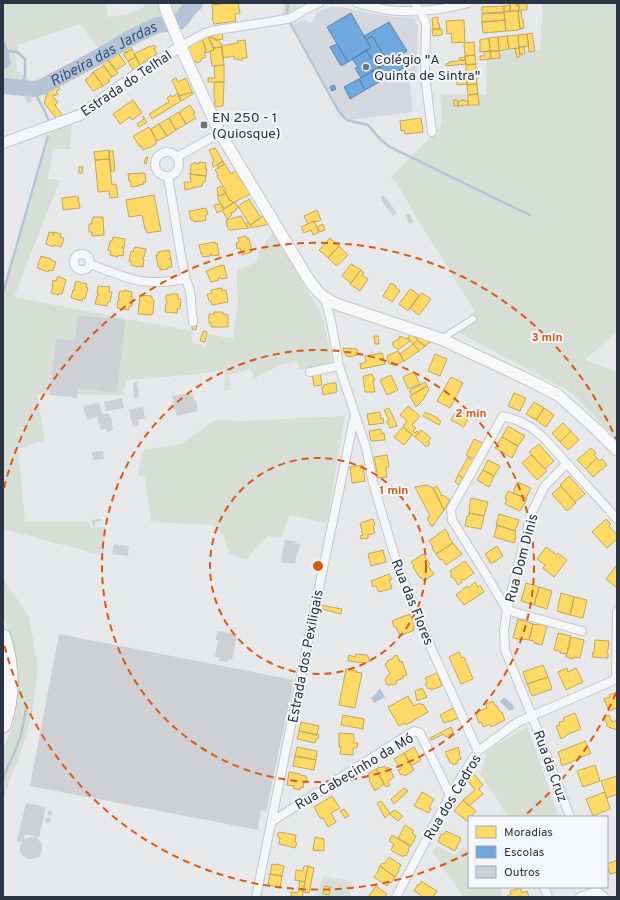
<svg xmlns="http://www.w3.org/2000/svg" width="620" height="900" font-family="Overpass,sans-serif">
<rect width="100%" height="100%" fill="#e6e8ea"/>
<path fill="#d4d7dd" d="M331,7H341L374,14L387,16L414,18L418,20L415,22L418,26L417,50V72L409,77L413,112L350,120L340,112L293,25L302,20H305L309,23L315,19L316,13Z"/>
<path fill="#d6ded6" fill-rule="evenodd" d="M3,3H106L108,17L129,14L144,7L143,3H158L169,29H158L140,37L42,90L20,91L3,89ZM80,24L99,49L34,83L17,71L16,60L18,45Z
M169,3H205L180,30L171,11Z
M284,3H302L296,10L282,14Z
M543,3H617V331L585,360L617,372V440L572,393L456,331L474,310L419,222L397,183L391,177L442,125L440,94L486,95L487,50L540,51Z
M72,123L70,149H53L48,179L60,180L14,297L131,320L194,331L191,342L206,347L208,334L233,339L238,303L237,270L257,262L258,253L273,232L322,315L332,362L299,370L298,361L281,365L254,378L250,369L229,375L232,390H224L225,370L197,374L127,380L123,395L37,394L45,440L18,449L25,522H88L91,528L105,527L104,554L94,553L3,529V293H4L52,128Z
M345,416L327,523L290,515L281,537L267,536L246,560L229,553L224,536L213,525L151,522L145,477L137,475L144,450L182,444L214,420L245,421Z
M3,579L29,616L37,663V673L33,709L23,746L3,799V749L11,730L16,713L18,699V679L16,661L12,640L3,615Z
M527,726L559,817H508L480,774L487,751Z
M437,846L455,855L463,847L469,853V887H500L502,897H464L432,852Z
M324,876L352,882L350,897H315Z"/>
<path fill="#b4c4d5" d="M3,42H5L9,53L11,63L8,67L3,70Z
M379,689H380L385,697L374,703L371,698L376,694Z
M504,697L514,706L513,707L514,710H511L510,711L500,702Z"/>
<path fill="#ffd966" stroke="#bfa85c" d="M229,3H238L240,13L235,14L236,21L214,24L212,18H213L212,5Z
M510,3H516V5H519V11H510Z
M516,3H527V10H519V5H516Z
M510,5V11H504V6Z
M504,6V12L482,13V7Z
M518,11L520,29L519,30L506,31L504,12Z
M518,11H521L522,19H523L524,28L520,29Z
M504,13L505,20L482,22V14Z
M438,17V23H439L440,29H433L432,18Z
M464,20L465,42L452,43L451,33L447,34L446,21Z
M505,20L506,31L483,33L482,22Z
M432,29H442V35L433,36Z
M222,33L223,39L218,40L209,36Z
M532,33L535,51L529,52L527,34Z
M527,34L529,46L519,47L518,35Z
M518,35L519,48L509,49L507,36Z
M208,36L220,42L222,45V47L214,48Z
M208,36L214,50L205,53V51L206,50L202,39Z
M507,36L509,49L499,51L498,37Z
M498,37L499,51H490L489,38Z
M489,38L490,51L480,52V40Z
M202,39L206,50L205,51V53H204L206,57L201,59V61L197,63L196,61L193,62L187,47Z
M245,40L247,58H242L243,60H239V59H234V56L223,58L221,46L238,43L237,41Z
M474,42L475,55L465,56L464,43Z
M128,43L132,49L126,53L124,50L122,51L120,47Z
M154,45L156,48L154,49L157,54L143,62V63L140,65L134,54L150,46L151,47Z
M222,47L224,65L212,66L210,51L214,50V48Z
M519,47H524L525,54H520Z
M519,48L520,56H519V57L517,58L515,49Z
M132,49L136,57L128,61L123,54Z
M116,50L126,64L116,70L107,59L113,55L111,53Z
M490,51H499L500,58L491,59Z
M490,51L491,59L480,60V56H484V52Z
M105,55L113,67L118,73L112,77L99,59Z
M475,55L476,64L466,65L465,56Z
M136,57L140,65L133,70L128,61Z
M465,57V60H459V58Z
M465,60L466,64L446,66V64L449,63V62Z
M476,64V73L466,74V65Z
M224,65V82H208V78H215L214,66Z
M104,66L112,77L108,80L110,81L103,86L93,72Z
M93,72L103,86L93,91L85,80L92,75L91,74Z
M476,73L477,84L467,85L466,74Z
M466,75L467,84L457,85L456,76Z
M176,78L178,82L186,78L192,92L179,96L172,80Z
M214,82H224L223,106L215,107V99H214Z
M55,83L60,89L56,92L58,94L55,96L54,94L52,96L58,102L55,105L63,116L56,118L44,103L49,88Z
M477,84L478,94L468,95L467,85Z
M192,92L193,94L181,101L178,96Z
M178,93L181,101L152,119L149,114L169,102L167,98L171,95L172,97Z
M478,94L479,105H468V95Z
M133,100L142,113L132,120L130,117L120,124L113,114Z
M454,100H457L458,106H454Z
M462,100H464V101H468V105L458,106V101H462Z
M190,105L195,113L193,114L196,118L186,124L179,112Z
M179,112L186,124L176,130L169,118Z
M143,116L147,122L139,127L137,124L144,119L143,117Z
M169,118L176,130L167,136L159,124Z
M421,118L423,132L405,134L404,130L401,131L400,121Z
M159,124L167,136L157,141L151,129Z
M149,127L157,141L155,142L156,144L149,148V147L143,150L141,146L140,147L133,136Z
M215,148L223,161L213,167L212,162L214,161L209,150Z
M109,150V159L95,160L94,152Z
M109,151H113L115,171H111Z
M146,157H148L146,164L144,163Z
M109,159L112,185L116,184L118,197L110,198L109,191L98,192L95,160Z
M223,161L224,164L218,168L217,165Z
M194,162L199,164V162L206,163L205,169H207L206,176L190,174L191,164H194Z
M225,164L231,174L236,171L250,194L233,203L231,200L230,201L225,192L226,191L217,176L218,175L215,170Z
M79,167H83L82,173H79Z
M143,173H145L146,182H143L144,184L138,185L139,186L131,187V181H129L128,174Z
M190,174L206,176L205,182H203L202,186L185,190L184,182H191Z
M221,186L225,193L220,196L219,195L218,196L217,188Z
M225,193L230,201L231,200L233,203L224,209L218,199V196L219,195L220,196Z
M154,195L161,231L147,233L146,229H145L142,215L129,217L126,200Z
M78,196L80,208L63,210L62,198Z
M249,199L261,218L250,225L238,206Z
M235,202L238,208L235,210V211L231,213L232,215L227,219L222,210Z
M221,204L224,209L217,213L214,205Z
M206,208L208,214L205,215L206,220L199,222V221L194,222L193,220H191L189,211Z
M317,210L321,220L315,222L314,221L308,224L304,216Z
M241,216L248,228L231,230L228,229L226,220Z
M263,216L268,224L266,225L248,228L246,224L248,222L250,225Z
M93,217H103L104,235L92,236V232H89V224H92V219H93Z
M314,221L319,232L313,235L311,230L304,233L301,227Z
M323,224L325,230L319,232L317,227Z
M49,232L54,233L53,235L54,232L61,234L60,237L64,238L61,247L53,245V247L46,244Z
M246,236L247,239L249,238L252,252L242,255L240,248L237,249L236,243L239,242L238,238Z
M113,237L125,239L124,247H122V248H124L123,256L118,255V257L110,255L111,251L108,250L110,241H112Z
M330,238L339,246L328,258L319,250Z
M215,242V244L217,243L219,255L212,256V254H210V256L203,257L202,253L201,254L199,245Z
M339,246L348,255L337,266L328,258Z
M135,247L146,249L144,257H143L142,259H144L143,267L139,266L138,267L131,265V261H129L131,251L133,252Z
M169,250L171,258H169V259H171L172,267H168V269L160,270V267H158L156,255H158V252Z
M41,256L51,259V260L56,262L53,271L49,270L48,272L37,268Z
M351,264L361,270L351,283L342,276Z
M221,265V266L224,265L227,278L221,279L220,277L218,278L219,280L211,282L206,271Z
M361,270L364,273L362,275L368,279L360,291L350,284Z
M58,276L66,280L62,294L59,293V295L51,293L53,286H52L53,280L56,281Z
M76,281L87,284L86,287L88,288L85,299L83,298L82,301L71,298L73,290H75V289L74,288Z
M391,283L396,286L395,287L400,291L392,302L383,296Z
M98,286L110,287L109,292H112L110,302H108L107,306L95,304L97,296H98L99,294H97Z
M222,288V291L226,290L228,302L212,305L211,301H209L207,294L212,293L211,290Z
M410,289L419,295L408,311L399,304Z
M124,290L132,292L131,297H133L132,306H129V310L117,308L118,300H120V299L118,298L120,291L124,292Z
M422,293L431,299L419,315L410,308Z
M171,294H178V299H181L180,309H177V313L165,312L166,304L167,302H166V295H171Z
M140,295L152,296V299L154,300L153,314H151V315L138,314Z
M214,312H223V314L228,315V327H211V323H209V314H214Z
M192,325L197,326L196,330L192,329Z
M203,331L207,332L205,342L200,341Z
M410,334L418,339L413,344L408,338Z
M412,335L432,341L425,346L417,340L418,339Z
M374,336H378L379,344H375Z
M399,336L407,339L408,338L410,341L398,350L393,346V342L400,338Z
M417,340L425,346L419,351L413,344Z
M413,344L419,351L404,361L400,354Z
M343,348L357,349L358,355L348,357V356H346V353H344Z
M398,351L404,361L394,365L389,364L387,356Z
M382,353L385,364L361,369L360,364L366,362L365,356Z
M435,354L447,359L440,376L428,371Z
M320,372L322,385L314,386L312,373Z
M414,372L420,384L408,389L403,377Z
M372,374L375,380L373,381L375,392H365L363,377L364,376Z
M391,375L398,390L387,395L380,380Z
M451,377L463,383L450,408L437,401Z
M425,382L427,386L412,395L409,391Z
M331,383H336L337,392L323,395L322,387H324V385Z
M427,386L429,389L424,398V399L416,407L410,396Z
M514,393L526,398L520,411L508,406Z
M534,402L544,408L536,420L526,414Z
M408,406L420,416L412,425L416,428L413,431L415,433L417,431L419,433L415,437L403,427L407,421L400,415Z
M389,408L397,426L390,428L387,421L389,420L384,410Z
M544,408L554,415L546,427L536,420Z
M457,410L469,416L464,427L451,420Z
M380,412L381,419L383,418L384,423L369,425L367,414Z
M425,412L438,418L437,419L441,421L439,425L423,416Z
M563,423L571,431L560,442L552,433Z
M508,426L525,436L518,446L502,437Z
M403,427L412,435L404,445L394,437Z
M381,429L382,434L384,433L385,440L371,441L369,431Z
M421,430L431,438L428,441L430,443L427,447L415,437Z
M571,431L579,440L568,450L560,442Z
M502,437L518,446L512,458L495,448Z
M474,439L483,443L474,459L466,455Z
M539,444L554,461L545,469L529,452Z
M591,448L596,453L594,455L597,458L586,469L577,460Z
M387,455L389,467H386L387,477L378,478L374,457Z
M531,455L547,471L537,480L522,463Z
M468,457L473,461L463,478L458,475Z
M597,458L599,461L602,459L607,465L593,477L586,469Z
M488,460L500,466L494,476L483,470Z
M363,465L365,481L352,483L350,467Z
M483,470L494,476L489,487L477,480Z
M458,475L463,478L459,485L455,482Z
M569,476L585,494L575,502L560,485Z
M517,482L531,488L526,498L513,493Z
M427,485L433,488L444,510L432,527L427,518L430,516L415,487Z
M437,486L442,496L443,495L450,500L444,510L433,488Z
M561,486L576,503L567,511L552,494Z
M508,491L527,499L520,511L505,504L507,499H505Z
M471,498L488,502L484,516L469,513L470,509L469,508Z
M469,513L484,516L481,529L465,526L467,516H469Z
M499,514L519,520L517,527H516L515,531L496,525Z
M373,519L375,525L373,526L375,533L368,535V538L361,539L360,536L363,535L360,523Z
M606,519L611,524L609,526L617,535V539L607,548L592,532Z
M497,525L516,531L515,535L516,536L514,543L494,537Z
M445,529L449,535L448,536L453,543L436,554L432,548L433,547L429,541Z
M453,543L462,554L446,565L442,559L440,560L436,554Z
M497,546L503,556L491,564L485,554Z
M546,547L557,555L558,553L567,560L554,577L543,568L545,565L537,559Z
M383,550L386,562L371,566L368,554Z
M423,554L430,564L428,566L434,574L424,581L421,577L420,578L413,567L414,566L411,562Z
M465,561L474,573L464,580L463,579L461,580L462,582L458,585L454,578L451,577V573L450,571Z
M617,565V588L606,579Z
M389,574L392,579L389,580L392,588L379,592L376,586L373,587L371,581Z
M475,582L478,587L480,585L484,592L464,605L456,595L467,586L468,588Z
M526,583L539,587L534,605L521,601Z
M539,587L552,591L547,609L534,605Z
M561,593L574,597L570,615L557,611Z
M574,597L587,600L583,618L570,615Z
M320,605L342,609L341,614L319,608Z
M410,614L415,626L413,627L414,630L400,636L396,627H394L392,621L407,615V616Z
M518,619L533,624L529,640L523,639L522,640L513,638Z
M533,624L539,625V624L547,626L542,645L534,643V641L529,640Z
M558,633L571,636L567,654L560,653V651L554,650Z
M571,637L584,640L580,658L574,657L573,659L566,657Z
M595,640L609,641L608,650H607V653H608V658L592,657L593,652L594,653Z
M459,652L462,658L464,657L473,679L461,684L449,657Z
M356,654L367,655L370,661L365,663L348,661L349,655L355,657Z
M397,655L400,662L402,661L407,675L402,677L403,678L396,681L397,683L393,685H387L385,680L387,676L390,674L385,664L388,662L387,661L394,658V656Z
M543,665L548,677L527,684L523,672Z
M567,668L568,672L576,668L583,682L566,690L558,672Z
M346,669L357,671L356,672L362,673L355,708L339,705Z
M437,673L442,686L431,690L430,688L428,689L425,684L427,683L425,678Z
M548,677L552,689L532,696L527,684Z
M422,688L427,697L417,701L415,691Z
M617,692V708L609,711L604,699L610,697L609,695Z
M408,696L414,706L420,703L421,705L423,704L428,712L406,725L405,723L399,726L388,707Z
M493,701L495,706H497L500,712H502L505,720L491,727L490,724L483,727L481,722L479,723L475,713L487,708L486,704Z
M453,708L458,718L449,722V721L444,723L440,715Z
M575,713L581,729L566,735V736L561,739L556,726L560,725L559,722L564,721L563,718Z
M343,715L364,719L363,729L341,725Z
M609,715L612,722L617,720V730L608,727L604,717Z
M301,722L319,726L317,735L299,731Z
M451,727L453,733L446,737L444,734L431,740L430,738Z
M299,731L319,735L318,739H316L315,743L297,739Z
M339,733L354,734V743H358L357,748H353V755L340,754L341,747H339Z
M585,741L591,753L562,766L560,760H561L558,752Z
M297,747L317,751L316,760L295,756Z
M414,747L421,760L411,766L404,753Z
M458,747L460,753L459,754L461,759L457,761L458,763L453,765L452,762L450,763L445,752Z
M404,753L414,770L405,776L403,774L401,775L398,770L401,769L394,759Z
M295,756L316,760L314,770L293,766Z
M595,765L600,781L583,787L577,771Z
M385,766L386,769L388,767L390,770L394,777L388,781L390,785L386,787L376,769L380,767L381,768Z
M376,769L384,784L375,791L369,780L370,779L368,774Z
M470,769L483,785L479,789L483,794L469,806L463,800L475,790L465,777Z
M289,772L300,774V775L306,776L305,777L307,778L306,783L304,782L303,788L301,787L300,790L293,788L294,786L287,785Z
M617,776V794L607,798L601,781Z
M404,788L408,791L394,804L391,799Z
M422,792L434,799L429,808L431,809L429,813L414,806Z
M605,792L610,809L593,816L586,799Z
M332,796L340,808L331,813L336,822L328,827L323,818L321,819L314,807Z
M463,800L476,811L471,817H469V819L467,821L454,811Z
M381,801L390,813L385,818L377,803Z
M344,809L349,816L345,818L340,811Z
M395,810L403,816L398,821L389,814Z
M405,825L414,831L412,833L416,836L411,846L398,838Z
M446,831L461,838L455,851L438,842L441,834L443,835Z
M279,832L296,835L295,842L297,843L295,848L279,844L280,838L277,836L278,833H279Z
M392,835L410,846L408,849L409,850L406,856L404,855L403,857L391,850L394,844L389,841Z
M315,837L324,839V851L313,850Z
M389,857L401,865L398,870L399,871L395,877L380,866L382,863L384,864Z
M617,860V872L610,874L607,866V864Z
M272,864L277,865V864L284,866L282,876L270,874Z
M304,866H308L305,882L295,880L296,870L303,871Z
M308,866L314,868L309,893L303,892Z
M380,866L395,877L391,883L390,882L387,886L374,877L379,870L378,869Z
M270,874L282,876L280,887L268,885Z
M300,881L305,882L302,897L291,896V892L298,893Z
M421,881L437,891L433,897H424L414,891L418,884L420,885Z
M325,886L331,887L329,895L323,894Z
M376,886L387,894L384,897H368Z
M520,888L522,893L527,891L529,897H507V896L511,894L510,891Z"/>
<path fill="#6fa8dc" stroke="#5b85af" d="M351,13L371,48L348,62L327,27Z
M389,22L407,51L388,62L372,36L366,40L364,36Z
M372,36L388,62L379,68L373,57L371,58L366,50L371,48L366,40Z
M337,44L348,62L341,66L330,47Z
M366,50L371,58L373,57L379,68L361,78L355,68L358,67L352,59Z
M400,54L407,66L386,78L380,66Z
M380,66L386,78L365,90L359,79Z
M359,79L365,90L350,99L344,87Z
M334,85L336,89L332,91L330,87Z"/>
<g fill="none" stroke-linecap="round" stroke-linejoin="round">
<path stroke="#b4c4d5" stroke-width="2.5" d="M287,15L288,3
M289,21L339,112L347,120L368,125L380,139L390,147L530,215
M3,50L17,52L25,59V76L21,88
M33,89C38,100 46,111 49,122
M3,293L48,136
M3,778L15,751L21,735L26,709"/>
<path stroke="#b4c4d5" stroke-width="16" id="s1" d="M3,86L33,89L42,87L100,56L136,35L158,25L177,23C184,19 183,16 188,10C190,8 193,5 195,3"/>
</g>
<path fill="#ced0d3" d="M30,95L32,102L27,103L25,96Z
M384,195L397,213L393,216L388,208L387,209L380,198Z
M410,214L413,222L409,224L405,215Z
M78,315L125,320L117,393L78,388L77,398L50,395L56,339L75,341Z
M137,382L139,397L134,398L133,383Z
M185,394V395L193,394L194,400H196L198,411L177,416L175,409L173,410L172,404L174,403L172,396Z
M122,398L124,408L106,411L104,402Z
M99,403L102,414H109V417H111L113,430L107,432L106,429L101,430L97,417L87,420L83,406Z
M143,407L145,418L138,420L139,425L133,427L129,410Z
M103,451L104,459L93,460L92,452Z
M101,519V521L95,522V526H93L92,520Z
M285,540L296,541L295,543L300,544L299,552H297L295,564L281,562Z
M114,544L129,546L128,556L112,554Z
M217,631L237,634L232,660L229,659L228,662L219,661V658L215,657L218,640H216Z
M59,634L294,680L266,812L261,810L258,830L30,786Z
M26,803L46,807L39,837L25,834L24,840L26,838L34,837L37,838L42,844V847L41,854L39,857L32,859H28L22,855L20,851V847L22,842L17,841Z
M47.5 813a2.5 2.5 0 1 1 5 0a2.5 2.5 0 1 1-5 0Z
M45.5 820a2.5 2.5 0 1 1 5 0a2.5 2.5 0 1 1-5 0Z"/>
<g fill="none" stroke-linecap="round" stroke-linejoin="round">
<g stroke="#c4c6c8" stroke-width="8">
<path id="pedestrian" d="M441,339L473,319"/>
</g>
<g stroke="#c4c6c8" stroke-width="10">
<path id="minor" d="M357,3C367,6 377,8 388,10C411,13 445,10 468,3
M415,3L425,21L426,26L425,75L432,132
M181,46L205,33L211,31L287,19L291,18L306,9L319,3
M155 164a12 12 0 1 1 24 0a12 12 0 1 1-24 0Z
M177,157L220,133
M168,176L182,262L186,279L190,291L193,322
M74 262a8 8 0 1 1 16 0a8 8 0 1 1-16 0Z
M90,264C106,270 123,277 140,281C155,283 170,282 186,279
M310,372L339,366
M355,415L366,447L373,483L398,567L432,650L478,751
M567,463L544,487L531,514L507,610L582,631
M616,680L617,612
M570,817L532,716L505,650L504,630L507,610L487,576L452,520L451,509L503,416L519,421L532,428L544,438L617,519
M271,822L414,731L420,733L450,795
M544,887L548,897
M256,897L315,607L355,414L339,366L331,321L325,299
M396,897L450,795L465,771L478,751L518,722L617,679
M580,897L597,891L604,897"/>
</g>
<g stroke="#c4c6c8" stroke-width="12">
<path id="tertiary" d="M3,143L80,115L133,77L181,46"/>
</g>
<g stroke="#c4c6c8" stroke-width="13">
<path id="secondary" d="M164,3L167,13L188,63L220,133L307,277C317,291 320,296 336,304L441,339L533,382L558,395L597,430L617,450"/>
</g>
<g stroke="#b8bbbf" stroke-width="17">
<path id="motorway" d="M3,637C12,666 13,696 3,725"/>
</g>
<use href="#pedestrian" stroke="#f5f6f7" stroke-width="6"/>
<use href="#minor" stroke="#f5f6f7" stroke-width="8"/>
<use href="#tertiary" stroke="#f5f6f7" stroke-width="10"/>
<use href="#secondary" stroke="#f8f8f8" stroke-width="11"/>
<use href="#motorway" stroke="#f8f8f8" stroke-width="15"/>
</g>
<g fill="none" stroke="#df570f" stroke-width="2" stroke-dasharray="7 5">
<circle cx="318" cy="566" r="108"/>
<circle cx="318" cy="566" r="216"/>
<path d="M616 693A324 324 0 0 1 524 816M468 853A324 324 0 0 1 4 644M4 488A324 324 0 0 1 616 439"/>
</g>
<g fill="#6c737f" stroke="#f4f6f9" stroke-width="1.5">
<circle cx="366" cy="67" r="4"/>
<rect x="200" y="121" width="8" height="8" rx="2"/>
</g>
<g text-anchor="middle" stroke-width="4" stroke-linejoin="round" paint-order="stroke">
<g font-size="14" fill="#2b3445" stroke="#f4f6f9" text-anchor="start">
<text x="374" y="64">Colégio "A<tspan x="374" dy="16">Quinta de Sintra"</tspan></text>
<text x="212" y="122">EN 250 - 1<tspan x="212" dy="16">(Quiosque)</tspan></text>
</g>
<g font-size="14" fill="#2b3445" stroke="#f4f6f9">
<text transform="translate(126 83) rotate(-34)" y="5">Estrada do Telhal</text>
<text transform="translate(521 558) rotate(-75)" y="5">Rua Dom Dinis</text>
<text transform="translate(413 602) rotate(68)" y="5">Rua das Flores</text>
<text transform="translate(305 656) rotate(-79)" y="5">Estrada dos Pexiligais</text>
<text transform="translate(551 766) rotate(70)" y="5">Rua da Cruz</text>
<text transform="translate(354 771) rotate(-31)" y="5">Rua Cabecinho da Mó</text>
<text transform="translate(452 797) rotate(-59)" y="5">Rua dos Cedros</text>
</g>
<g font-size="15" font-style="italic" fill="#34527a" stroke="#f4f6f9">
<text dy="5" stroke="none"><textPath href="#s1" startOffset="109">Ribeira das Jardas</textPath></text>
</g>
</g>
<circle cx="318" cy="566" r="6" fill="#df570f" stroke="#f4f6f9" stroke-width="2"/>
<g font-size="12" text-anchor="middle" font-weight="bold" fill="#df570f" stroke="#f4f6f9" stroke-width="4" stroke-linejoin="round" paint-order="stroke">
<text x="547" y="341">3 min</text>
<text x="471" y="417">2 min</text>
<text x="394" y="494">1 min</text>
</g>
<rect width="620" height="900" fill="none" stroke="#2b3445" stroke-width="8"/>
<rect x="468" y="816" width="140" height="72" fill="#f4f6f9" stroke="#a4a8b1"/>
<rect x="476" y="826" width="20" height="12" fill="#ffd966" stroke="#a4a8b1"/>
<text x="504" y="836" font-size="12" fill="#2b3445">Moradias</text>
<rect x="476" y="846" width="20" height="12" fill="#6fa8dc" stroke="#a4a8b1"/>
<text x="504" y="856" font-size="12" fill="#2b3445">Escolas</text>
<rect x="476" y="866" width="20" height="12" fill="#ced0d3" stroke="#a4a8b1"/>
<text x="504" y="876" font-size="12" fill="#2b3445">Outros</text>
</svg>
